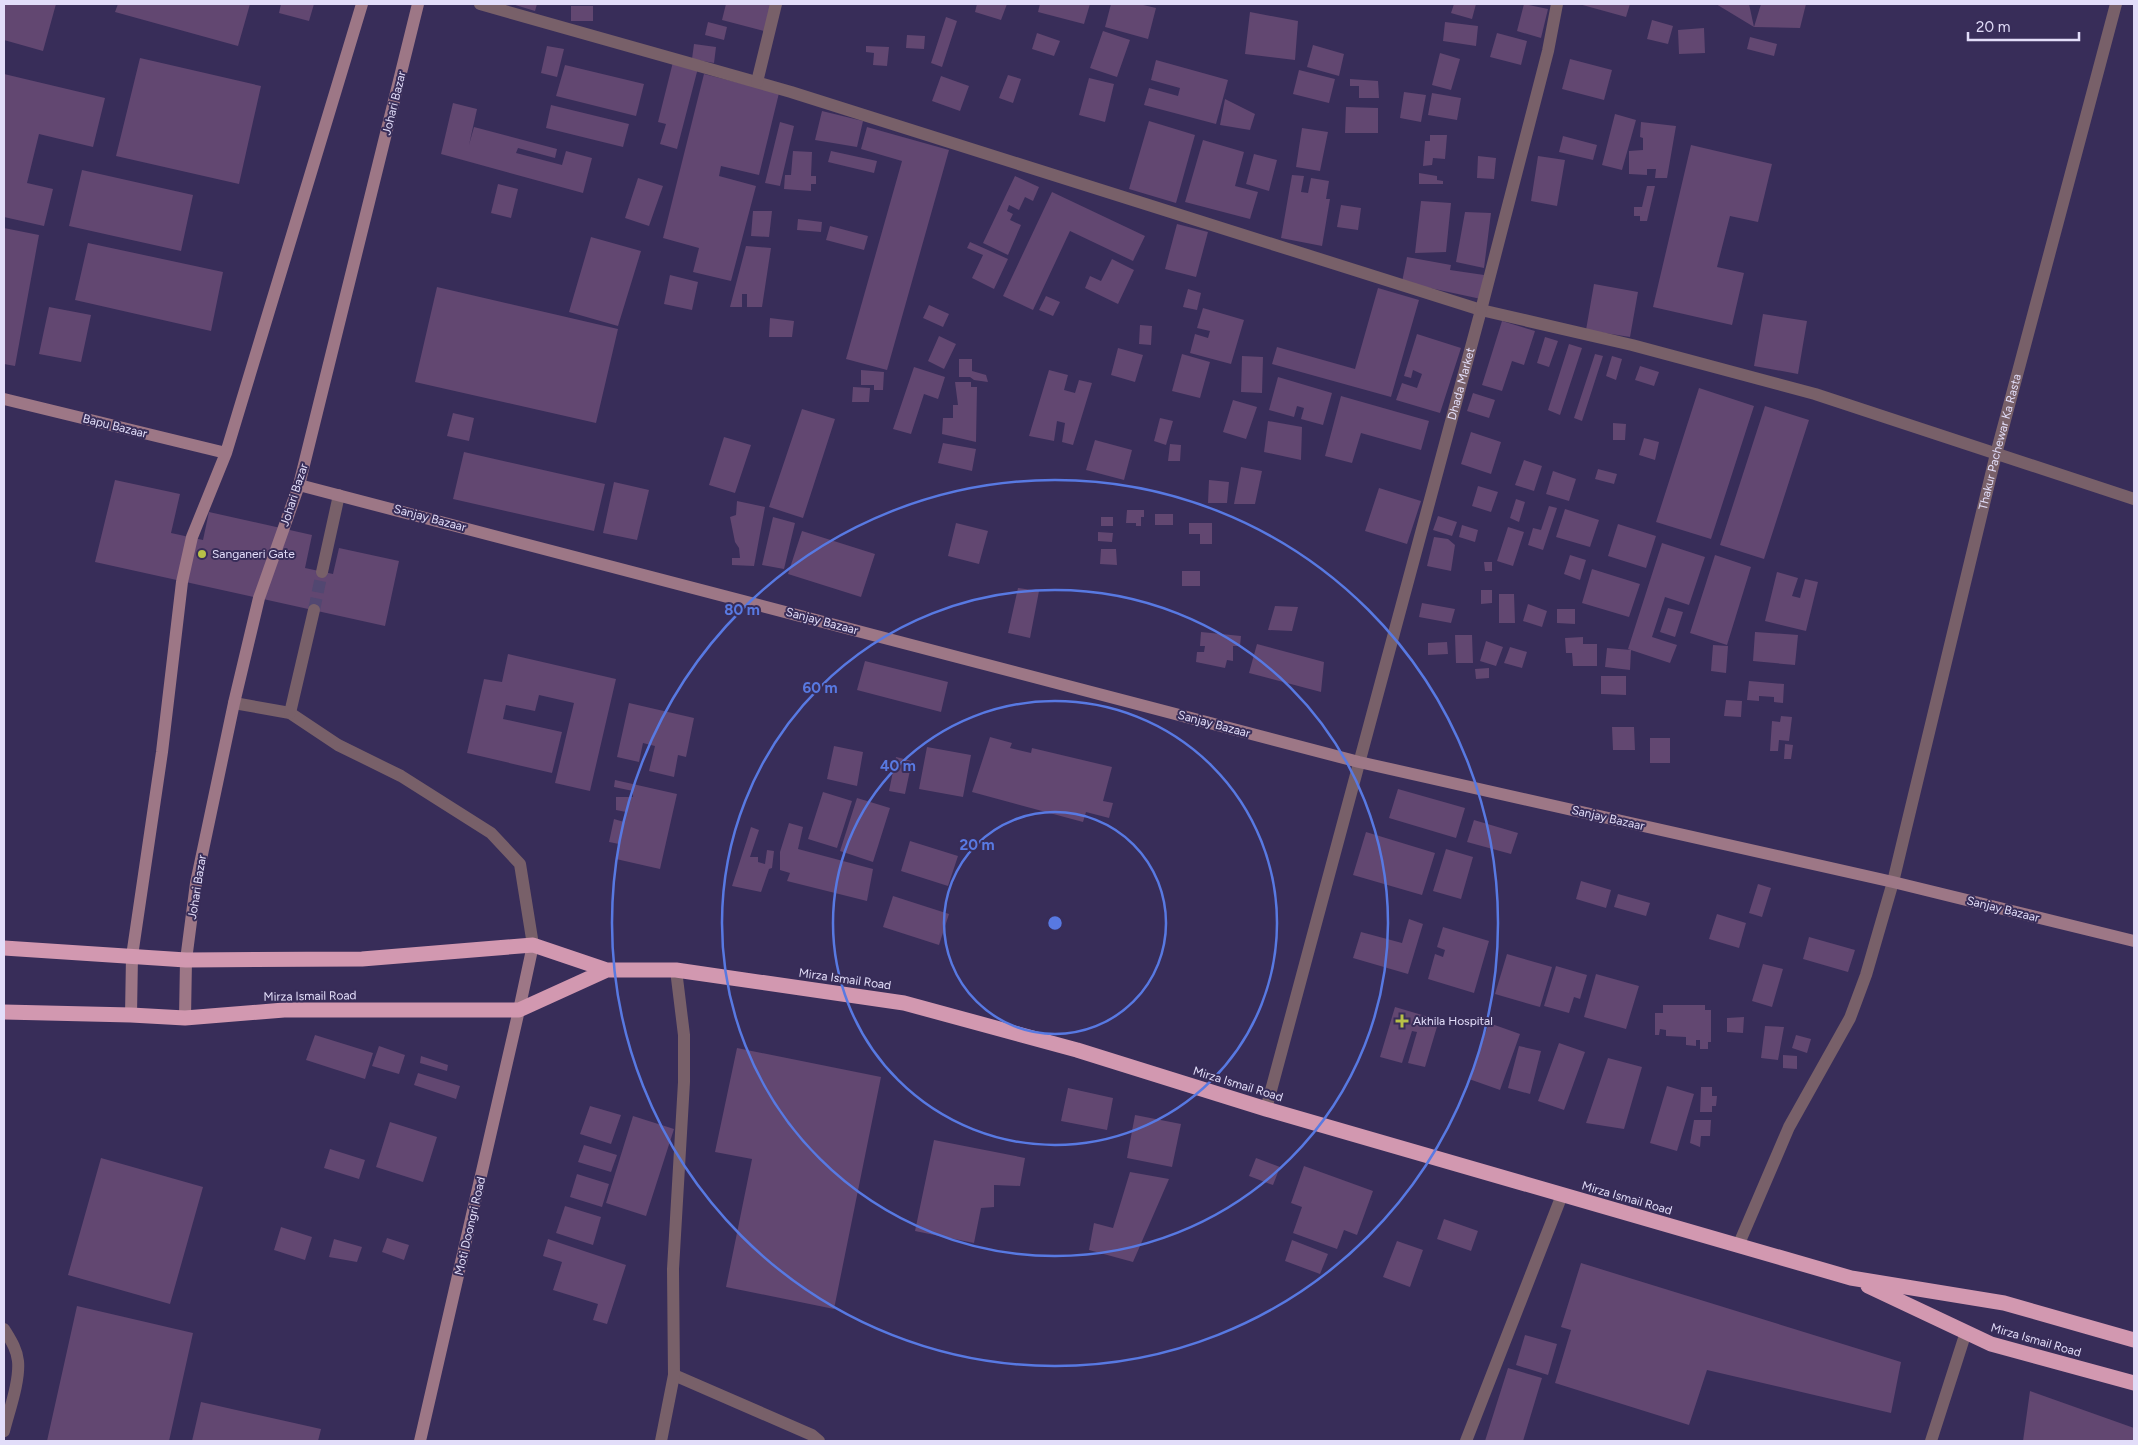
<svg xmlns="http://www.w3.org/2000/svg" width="2138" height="1445" font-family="Figtree,sans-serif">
<rect width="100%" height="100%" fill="#382d59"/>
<path fill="#624771" d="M4,4H56L43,51L4,40Z
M118,4H250L238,46L115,12Z
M281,4H314L309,21L279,13Z
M512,4H537L535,11Z
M726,4H771L764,31L722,20Z
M977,4H1007L1001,20L975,12Z
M1040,4H1090L1084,24L1038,12Z
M1111,4H1139L1156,8L1148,39L1105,27Z
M1454,4H1476L1472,19L1451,13Z
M1524,4L1548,9L1541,38L1517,31Z
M1579,4H1630L1626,17Z
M1716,4H1749L1754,27L1761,4H1806L1800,28L1754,27Z
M571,6H593V21H571Z
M1250,12L1298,21L1295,60L1245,54Z
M946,17L957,21L942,67L931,63Z
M1652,20L1673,26L1668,44L1647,39Z
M708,22L727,27L724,40L705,35Z
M1445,22L1478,26L1476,46L1443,41Z
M1704,28L1705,53L1679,54L1678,30Z
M1103,31L1130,40L1117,77L1090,68Z
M1037,33L1060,41L1054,56L1032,49Z
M1497,33L1527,41L1521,65L1490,57Z
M907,35L925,36L924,49L906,48Z
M1750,37L1777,44L1774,56L1747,49Z
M694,44L716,47L714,63L692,59Z
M1313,45L1344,54L1339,76L1307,67Z
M547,46L564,49L557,77L541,73Z
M866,46L889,47L887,66L873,65L874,53L866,52Z
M1440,53L1460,59L1451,90L1432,85Z
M140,58L261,86L239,184L116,156Z
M1570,59L1612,70L1604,100L1562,89Z
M1156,60L1228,80L1216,124L1144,105L1149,88L1178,96L1180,88L1151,80Z
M673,62L698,68L677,149L660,144L666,124L658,122Z
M565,65L644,84L636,116L556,96Z
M1299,70L1335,79L1329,103L1293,94Z
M4,74L105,98L93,147L39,134L27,183L53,189L44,226L4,217Z
M704,74L779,93L759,175L721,166L719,176L756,186L731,281L693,272L699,248L663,238Z
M1008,75L1021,79L1013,103L999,98Z
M941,76L969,86L960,111L932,101Z
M1089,78L1114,84L1105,122L1079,115Z
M1350,79L1378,81L1379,98H1359V86H1350Z
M1404,92L1426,95L1421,122L1400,118Z
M1432,93L1461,98L1457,120L1428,115Z
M1225,99L1255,114L1250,130L1220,125Z
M453,103L477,109L469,145L474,127L557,149L555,158L518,148L516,153L562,165L566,151L592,158L583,193L441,154Z
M551,105L629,124L623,147L546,128Z
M1346,107L1378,108V133H1345Z
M822,111L863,121L857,147L815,140Z
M1615,114L1636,120L1622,170L1602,165Z
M1149,121L1195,135L1176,203L1129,189Z
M780,122L794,126L780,186L765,183Z
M1641,122L1676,126L1667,178H1655L1656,169H1647V175L1629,174V151L1643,150V138L1640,137Z
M867,127L949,150L887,370L846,359L902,161L861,149Z
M1302,128L1328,132L1320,171L1296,167Z
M1430,135H1447L1445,159L1433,158L1432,165L1423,166L1425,141H1430Z
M1563,136L1597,145L1593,160L1559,152Z
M1203,140L1244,152L1235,186L1258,192L1250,219L1185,202Z
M1691,145L1772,164L1758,222L1730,216L1717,267L1744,273L1732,325L1653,307Z
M793,151L812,152L811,176H816V184H811V191L784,189L785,175H791Z
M831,151L877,161L874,173L828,162Z
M1254,154L1277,160L1269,191L1246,184Z
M1478,156L1496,158L1494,179L1477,178Z
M1538,156L1565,160L1557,206L1531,201Z
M82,170L193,195L181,251L69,226Z
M1419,173L1437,176V180L1443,181V184H1419Z
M1292,175L1304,176L1301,192L1308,193L1311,178L1329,181L1326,199H1330L1322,246L1281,238Z
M1015,176L1039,187L1033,201L1025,197L1019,210L1009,205L1007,211L1013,214L1010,220L1021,225L1008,255L983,243Z
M638,178L663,186L649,226L625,218Z
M498,184L518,189L511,218L491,213Z
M1647,186H1655L1647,221H1640V216H1634V207H1642Z
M1052,192L1145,236L1133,261L1070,231L1033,310L1003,296Z
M1421,201L1451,203L1446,252L1415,253Z
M1341,205L1361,208L1358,230L1337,227Z
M753,211H772L769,237L751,236Z
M1465,212L1491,213L1484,268L1456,262Z
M798,219L822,222L821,232L797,230Z
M1177,224L1208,232L1196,277L1165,269Z
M830,226L868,236L864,250L826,240Z
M4,228L39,235L15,366L4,364Z
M591,237L641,251L618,326L569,312Z
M970,242L1008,259L994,289L972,278L983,255L967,248Z
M88,243L223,272L211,331L75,300Z
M746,246L771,248L762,307H747V294H742V307H730Z
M1407,257L1451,265L1450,270L1484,275L1481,299L1402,282Z
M1112,259L1134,270L1118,304L1085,288L1090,276L1101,281Z
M670,275L698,282L692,310L664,304Z
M1594,284L1638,292L1630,337L1586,330Z
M437,287L618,329L596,423L415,382Z
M1378,288L1419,300L1391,397L1272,364L1277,347L1355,369Z
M1188,289L1201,293L1197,310L1183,307Z
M1046,296L1060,302L1053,316L1039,310Z
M929,305L949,314L943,327L923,318Z
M49,307L91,315L81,362L39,354Z
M1203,308L1244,320L1231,364L1190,353L1195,334L1208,338L1210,331L1197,328Z
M1763,314L1807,321L1798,374L1754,366Z
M770,318L794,321L792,337H769Z
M1502,321L1535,331L1524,365L1512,361L1502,391L1482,385Z
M1140,325L1152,326L1151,345L1139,344Z
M1417,334L1461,348L1440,413L1396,400L1402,383L1417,388L1422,374L1413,370L1411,378L1404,376Z
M939,336L956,344L944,369L928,361Z
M1545,337L1558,341L1549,367L1537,363Z
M1569,344L1582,348L1560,415L1548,410Z
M1118,348L1143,355L1135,382L1111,375Z
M1182,354L1210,362L1200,398L1172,391Z
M1595,354L1603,356L1582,421L1574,418Z
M1242,356L1263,357L1262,393L1241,392Z
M1612,356L1622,359L1616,380L1606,376Z
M959,359H972V371L986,375L988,382L974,380L970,377H959Z
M1640,366L1659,372L1654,386L1635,380Z
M914,367L945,377L938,399L924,394L911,434L893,429Z
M861,370L884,372L883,390H874V385H861Z
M1049,370L1068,375L1064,390L1075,393L1079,380L1092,383L1073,445L1062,442L1065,423L1057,421L1054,441L1029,436Z
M1278,377L1332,393L1323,425L1301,419L1304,408L1297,406L1294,417L1269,410Z
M955,382H971V387H977L976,442L942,434L943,418H953V405H958Z
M853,387L870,388L869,402H852Z
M1699,388L1754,406L1711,539L1656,522Z
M1473,393L1495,400L1489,418L1467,411Z
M1341,396L1429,421L1421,450L1361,433L1352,463L1325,456Z
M1233,400L1257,407L1246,439L1223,432Z
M1765,406L1809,420L1764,559L1720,545Z
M802,409L835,419L803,518L769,507Z
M453,413L474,418L469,441L447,436Z
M1160,418L1173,421L1166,445L1154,441Z
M1268,421L1302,427L1301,460L1264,452Z
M1613,423L1626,424L1625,440H1613Z
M1471,432L1501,442L1491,474L1461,464Z
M724,437L751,445L735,493L709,485Z
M1644,438L1659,442L1655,460L1639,455Z
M1095,440L1132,450L1124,480L1086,470Z
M943,443L976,449L972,471L938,463Z
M1170,444L1181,445L1180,461H1168Z
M464,452L605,484L594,531L453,499Z
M1524,460L1542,466L1534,491L1515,485Z
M1241,467L1262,471L1255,504H1234Z
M1598,469L1617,474L1614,484L1595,479Z
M1553,471L1576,479L1569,501L1546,494Z
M115,480L180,494L171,533L203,540L209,512L312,535L305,568L333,574L339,548L399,561L385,626L95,562Z
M1209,480L1229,482L1227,503H1208Z
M614,482L649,490L637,540L603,533Z
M1478,486L1498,492L1491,512L1472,506Z
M1379,488L1421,501L1407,544L1365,531Z
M1516,499L1525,502L1519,522L1510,518Z
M737,501L765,507L754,566L732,565V558H740L739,548L735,542L730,517L736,515Z
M1549,506L1557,508L1543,550L1528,545L1533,528L1541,530Z
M1565,509L1599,520L1590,547L1556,537Z
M1127,510H1144V517H1141V526H1136V523H1126Z
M1155,514H1173V525H1155Z
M1438,516L1457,522L1452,536L1433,530Z
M773,517L795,523L784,569L762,565Z
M1101,517H1113V526H1101Z
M956,523L988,531L979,564L948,556Z
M1189,523H1212V544H1200V534H1189Z
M1618,524L1656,536L1646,568L1608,556Z
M1462,525L1478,530L1475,542L1459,537Z
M1508,527L1524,532L1513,566L1497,561Z
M802,531L875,554L861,597L788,574Z
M1098,532L1113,533L1112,542L1098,541Z
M1434,537L1448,539L1455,545L1451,571L1427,566Z
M1662,543L1705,557L1689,605L1665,597L1652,637L1677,645L1670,663L1628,649Z
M1101,549H1116L1117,565L1100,564Z
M1570,555L1586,560L1580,580L1564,574Z
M1715,555L1751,567L1727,645L1690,633Z
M1484,562H1492V571H1485Z
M1592,569L1640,584L1629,617L1582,603Z
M1182,571H1200V586H1182Z
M1777,572L1798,578L1792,596L1800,598L1805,579L1818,582L1806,631L1765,621Z
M1018,588L1039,591L1030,638L1008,633Z
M1481,590H1492V603L1481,604Z
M1499,594H1514L1515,623H1499Z
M1422,603L1455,609L1451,623L1419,617Z
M1528,604L1547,611L1542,627L1523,621Z
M1275,606L1298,607L1292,631L1268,630Z
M1668,608L1683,612L1675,637L1660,632Z
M1557,609H1575V624L1557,623Z
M1201,632L1241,636L1240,646H1233V661L1227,660L1225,668L1196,662L1197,652H1204L1205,646H1200Z
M1755,632L1798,635L1795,665L1753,661Z
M1455,635H1472L1473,663H1456Z
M1583,637V644H1597V666H1573L1572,653H1566L1565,638Z
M1486,641L1503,647L1496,666L1480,661Z
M1447,642L1448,654L1428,655V643Z
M1257,644L1324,662L1321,692L1249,673Z
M1713,645L1728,646L1726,673L1711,671Z
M1510,647L1527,652L1522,668L1504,663Z
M1607,648L1631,650L1630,670L1605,667Z
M508,654L616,679L590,791L555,783L574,703L539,695L535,711L506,705L503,719L562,732L552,773L467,753L484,679L502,682Z
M865,661L948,682L941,712L857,690Z
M1489,668V678L1476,679L1475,669Z
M1601,676H1626V695L1601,694Z
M1749,681L1784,684L1783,703L1774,702V697L1759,696V701L1747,700Z
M1726,700L1742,701L1741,717L1724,716Z
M629,703L694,718L686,757L678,755L674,777L649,771L655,746L643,743L639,762L617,757Z
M1781,716L1792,717L1789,741L1779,740L1778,751H1770L1772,721L1780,722Z
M1612,727H1634L1635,750H1613Z
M990,737L1012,743L1010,748L1031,753L1032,748L1112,767L1103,801L1113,803L1109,818L1086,812L1083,822L972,792Z
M1650,738H1670V763H1650Z
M1785,744L1793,745L1791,759H1784Z
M834,746L863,752L857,786L827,779Z
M927,747L971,755L963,797L919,789Z
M896,757L912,761L905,794L889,791Z
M615,780L677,794L660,869L616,859L619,844L609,842L614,819L624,822L626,812L616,810V797H633V791L614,787Z
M1398,789L1465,808L1456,838L1389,818Z
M823,792L852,801L837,848L808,839Z
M857,798L890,808L873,862L840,851Z
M1474,820L1518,833L1511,854L1467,842Z
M789,823L803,827L798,849L873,869L867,901L787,881L790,873L780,870V852Z
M751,827L759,830L750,857H758V862L765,864L767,850L774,851L772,868L769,869L761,892L732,886Z
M1366,832L1435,853L1422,895L1353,875Z
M910,841L958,856L948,886L901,871Z
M1446,849L1473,857L1461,899L1433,891Z
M1581,881L1611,890L1606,908L1576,899Z
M1758,884L1771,888L1762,917L1749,913Z
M1618,894L1650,903L1646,916L1614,907Z
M893,896L949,914L939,945L883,927Z
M1717,914L1746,923L1739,948L1709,939Z
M1409,919L1423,924L1408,974L1353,958L1361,932L1402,943Z
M1443,927L1489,941L1474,993L1428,979L1435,954L1443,957L1445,950L1437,947Z
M1809,937L1855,950L1848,972L1803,959Z
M1507,954L1552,967L1540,1007L1495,994Z
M1763,964L1783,969L1772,1007L1752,1001Z
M1556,966L1587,975L1580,999L1574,997L1569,1013L1544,1006Z
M1596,974L1639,986L1626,1029L1584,1017Z
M1663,1005H1705V1010H1711V1042H1708V1049H1700V1040H1696V1046L1686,1045V1037L1666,1036V1030L1660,1029L1659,1035H1655V1013H1663Z
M1395,1007L1439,1020L1425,1067L1408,1063L1417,1032L1412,1031L1402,1063L1380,1057Z
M1744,1017L1743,1033L1727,1032V1018Z
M1489,1023L1520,1034L1500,1090L1469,1079Z
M1765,1026L1784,1027L1778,1060L1761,1058Z
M315,1035L373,1053L365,1079L306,1060Z
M1796,1035L1811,1039L1807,1053L1792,1048Z
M1559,1043L1585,1052L1564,1110L1538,1101Z
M379,1046L405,1055L399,1074L372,1066Z
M1519,1046L1541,1051L1530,1094L1508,1088Z
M737,1048L881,1077L834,1309L726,1287L752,1159L715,1152Z
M1783,1055L1797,1056V1069L1783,1068Z
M421,1056L448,1065L447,1071L420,1063Z
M1608,1058L1642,1067L1624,1129L1586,1123Z
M418,1073L460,1086L456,1099L414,1085Z
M1667,1086L1694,1094L1677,1151L1650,1143Z
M1701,1087H1712V1096H1717L1716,1106H1712V1112H1700Z
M1068,1088L1113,1098L1107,1130L1061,1121Z
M590,1106L621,1115L611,1144L580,1134Z
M1135,1115L1181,1124L1172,1167L1127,1158Z
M633,1116L674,1129L646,1216L606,1203Z
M1694,1120H1711L1710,1136H1701L1700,1147L1690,1143Z
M390,1122L437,1137L423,1182L376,1167Z
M934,1140L1025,1158L1020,1186L994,1185V1207L981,1208L974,1243L915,1231Z
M584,1145L617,1155L611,1172L578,1162Z
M330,1149L365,1160L359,1179L324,1168Z
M101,1158L203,1187L170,1304L68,1275Z
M1256,1158L1280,1167L1273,1185L1249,1176Z
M1304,1166L1373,1191L1357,1235L1344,1230L1337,1249L1293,1233L1302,1207L1291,1203Z
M1130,1172L1169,1179L1133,1262L1089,1250L1094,1223L1113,1228Z
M577,1174L609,1184L602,1207L570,1197Z
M565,1206L601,1217L593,1245L556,1233Z
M1444,1219L1478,1231L1471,1251L1437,1239Z
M281,1227L312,1237L305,1260L274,1250Z
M387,1238L409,1245L404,1260L382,1252Z
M334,1239L362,1247L357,1262L329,1257Z
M548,1239L626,1265L607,1324L593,1320L598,1304L553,1290L562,1262L543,1256Z
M1292,1240L1328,1254L1320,1274L1285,1261Z
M1397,1241L1423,1250L1410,1287L1383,1277Z
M1581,1263L1901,1362L1891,1413L1707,1370L1689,1425L1555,1383L1571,1330L1561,1327Z
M77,1306L193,1333L169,1441H47Z
M1525,1335L1557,1344L1548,1375L1516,1365Z
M1508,1368L1542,1378L1523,1441H1485Z
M2030,1391L2134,1428V1441H2023Z
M201,1402L321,1429L318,1441H192Z"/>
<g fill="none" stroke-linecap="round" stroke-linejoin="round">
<path stroke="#524771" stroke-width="12" stroke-dasharray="12 6" stroke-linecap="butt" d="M314,610L322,572"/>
<path stroke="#786069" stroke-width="12" d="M4,1329C10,1339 17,1349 18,1361C20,1381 9,1411 4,1431
M1466,1441L1562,1195
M1931,1441L1966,1332"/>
<g stroke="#786069" stroke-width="12">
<path d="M480,4L791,92L1481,310L1632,345L1815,394L2134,499"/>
<path d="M757,82L776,4"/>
<path d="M322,572L339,495"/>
<path d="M234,703L290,713L338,745L401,776L491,833L520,864L533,945"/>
<path d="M290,713L314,610"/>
<path id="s1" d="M1266,1109L1481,310L1548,51L1557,4"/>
<path id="s2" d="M1738,1246L1789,1127L1850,1018L1866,975L1893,882L1996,454L2116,4"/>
<path d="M674,1375L812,1435L819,1441"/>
<path d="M661,1441L674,1375L673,1269L684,1082V1035L676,970"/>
</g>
<path stroke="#9d7786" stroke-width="12" d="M4,399L226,453
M299,485L1359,762L1893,882L2134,941
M131,1015L132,956L162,752L182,582L192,537L226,453L362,4
M185,1018L186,960L196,883L234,703L259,598L299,485L418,4
M420,1441L519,1010L533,945"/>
<path stroke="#d298b0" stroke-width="15" d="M4,948L186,960L362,959L533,945L607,970H676L904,1003L1077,1050L1266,1109L1851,1278L2004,1303L2134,1340
M4,1012L131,1015L185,1018L284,1010H519L607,970
M1868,1286L1991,1344L2134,1383"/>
</g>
<g fill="none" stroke="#5879e2" stroke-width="2.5">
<circle cx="1055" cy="923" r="111"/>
<circle cx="1055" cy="923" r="222"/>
<circle cx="1055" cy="923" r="333"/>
<circle cx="1055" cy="923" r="443"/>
</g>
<g fill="#b8c147" stroke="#382d59" stroke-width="2">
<circle cx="202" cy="554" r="5"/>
<path d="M1399.5 1013.5h5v5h5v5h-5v5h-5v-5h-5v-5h5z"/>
</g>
<g text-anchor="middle" stroke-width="4" stroke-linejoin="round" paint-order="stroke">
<g font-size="12" fill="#e2ddf9" stroke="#382d59">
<text transform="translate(394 103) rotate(-76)" y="4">Johari Bazar</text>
<text dy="4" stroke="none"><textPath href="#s1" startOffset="751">Dhada Market</textPath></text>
<text transform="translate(115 426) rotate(14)" y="4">Bapu Bazaar</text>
<text dy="4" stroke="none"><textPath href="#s2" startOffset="850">Thakur Pachewar Ka Rasta</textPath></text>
<text transform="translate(294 495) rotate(-72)" y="4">Johari Bazar</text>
<text transform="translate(430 518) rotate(15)" y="4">Sanjay Bazaar</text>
<text transform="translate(822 621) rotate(15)" y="4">Sanjay Bazaar</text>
<text transform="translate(1214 724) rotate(15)" y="4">Sanjay Bazaar</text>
<text transform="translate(1608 818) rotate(13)" y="4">Sanjay Bazaar</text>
<text transform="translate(197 887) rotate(-81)" y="4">Johari Bazar</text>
<text transform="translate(2003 909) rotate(14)" y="4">Sanjay Bazaar</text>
<text transform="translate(845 979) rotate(8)" y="4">Mirza Ismail Road</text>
<text transform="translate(310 996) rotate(-1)" y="4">Mirza Ismail Road</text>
<text transform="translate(1238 1084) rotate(17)" y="4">Mirza Ismail Road</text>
<text transform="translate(1627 1198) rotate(16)" y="4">Mirza Ismail Road</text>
<text transform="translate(470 1226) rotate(-77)" y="4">Moti Doongri Road</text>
<text transform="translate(2036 1340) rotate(16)" y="4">Mirza Ismail Road</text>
</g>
<g font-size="12" fill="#e2ddf9" stroke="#382d59" text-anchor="start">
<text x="212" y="558">Sanganeri Gate</text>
<text x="1413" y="1025">Akhila Hospital</text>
</g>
</g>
<circle cx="1055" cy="923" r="8" fill="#5879e2" stroke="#382d59" stroke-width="2.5"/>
<g font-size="15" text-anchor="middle" font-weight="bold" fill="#5879e2" stroke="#382d59" stroke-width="4" stroke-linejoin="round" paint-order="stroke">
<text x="742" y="615">80 m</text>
<text x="820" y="693">60 m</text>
<text x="898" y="771">40 m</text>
<text x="977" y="850">20 m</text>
</g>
<rect width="2138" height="1445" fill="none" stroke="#e2ddf9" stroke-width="10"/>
<path d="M1968 32v8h111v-8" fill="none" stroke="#e2ddf9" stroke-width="2.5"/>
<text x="1976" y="32" font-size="15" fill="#e2ddf9" stroke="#382d59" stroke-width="4" paint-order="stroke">20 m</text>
</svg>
